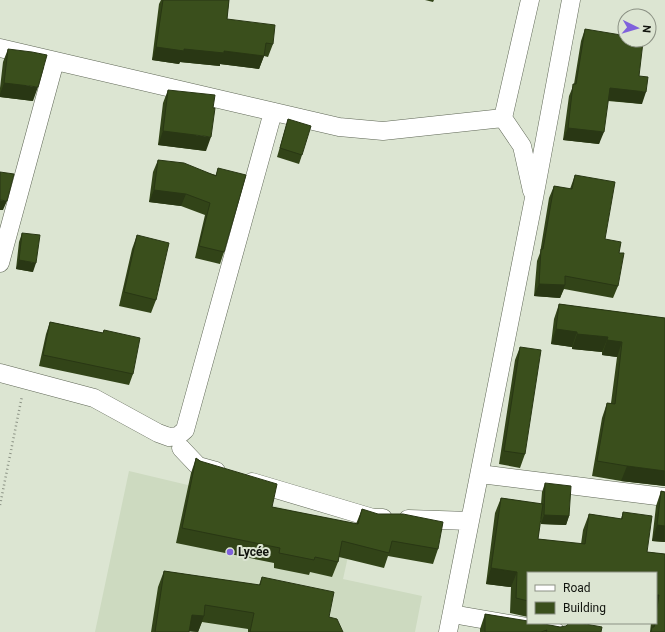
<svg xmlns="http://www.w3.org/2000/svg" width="665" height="632" font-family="Roboto,sans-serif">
<rect width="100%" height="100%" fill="#dce5d2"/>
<path fill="#cddac0" d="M129,471L355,525L343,579L422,596L415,632H95Z"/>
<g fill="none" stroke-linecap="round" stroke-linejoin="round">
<g stroke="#5e6655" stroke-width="19">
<path id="minor" d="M530,0L503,118L522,146L532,191
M0,48L339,127L383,131L503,118
M0,263L55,61
M0,373L94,398L158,433L169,437L178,436L185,430L273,112
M181,448L198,466L216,471
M480,474L665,497
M252,482L373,518H383
M408,519L470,521
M452,614L556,632
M448,632L534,198L571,0"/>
</g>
<path stroke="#8d9486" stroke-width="2.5" stroke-dasharray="1 3" stroke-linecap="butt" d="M0,505L22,396"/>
<use href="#minor" stroke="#fff" stroke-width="18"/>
</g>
<path fill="#324418" d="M161,0H229L227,19L273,44L268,57L264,56L259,69L220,64V66L180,62L179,64L152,60L159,4Z
M425,0H434L433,2Z
M585,29L621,39L639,76L642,104L608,101L599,144L563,140L569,96L574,84L581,41Z
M8,49L33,101L0,97V88L3,62Z
M168,90L206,151L158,145L163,103Z
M288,119L302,155L299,164L277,157Z
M158,160L216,175L218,168L224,252L220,264L195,258L205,215L181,206L149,202L153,172Z
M575,175L605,239L619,253L618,286L613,298L564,289L560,298L534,296L537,261L540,253L549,198L554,186L570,189Z
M22,233L33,272L16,269L19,242Z
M137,235L156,300L151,313L119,306L132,249Z
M559,304L665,318V486L621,481L592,476L602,418L607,403H611L617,357L602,355V352L572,349V347L551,344L554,319Z
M50,322L103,333L104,330L133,374L129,385L39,366L46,334Z
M520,347L525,454L520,468L499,464L515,360Z
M196,458L272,507L356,524L362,509L438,549L433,564L388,556L384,568L339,557L338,562L332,577L310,572L309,575L274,568V563L176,543L191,473Z
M545,483L569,516L566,525L541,524V515L538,539L581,544L583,530L589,514L621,519L623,512L647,552L665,554V632H650L651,623H656V573H528V617L510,613L511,587L486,584L495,513L501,498L541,504L542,492Z
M661,491L665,492V542L652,541L656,506Z
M164,571L259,585L262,577L329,617L343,632H248V629L202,622L198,632L189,631V632H151L158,587Z
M485,614L560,627L601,632H480V629Z"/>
<path fill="#293714" d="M156,47L224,51L264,56L259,69L220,64V66L180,62L179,64L152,60Z
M4,83L38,87L33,101L0,97V94Z
M610,88L646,92L642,104L605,100Z
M568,128L604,132L599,144L563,140Z
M163,131L211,137L206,151L158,145Z
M154,190L186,194L181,206L149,202Z
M0,200L7,201L3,210H0Z
M19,260L36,263L33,272L16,269Z
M539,284L565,285L560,298L534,296Z
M556,329L577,332L572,347L551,344Z
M577,334L608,337L602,352L572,349Z
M607,340L622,342L617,357L602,355Z
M627,466L665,471V486L621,481Z
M544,515L569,516L566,525L541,524Z
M657,525L665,526V542L652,541Z
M491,568L517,572L511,587L486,584Z
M656,595H659L656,603Z
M192,615L204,616L198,632L186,631Z"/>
<path fill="#3a4f1c" stroke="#293714" d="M163,0H229L227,19L275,25L273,44L266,43L264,56L224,51V53L184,49V51L156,47Z
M585,29L621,35V39H625V40L643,42L639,76L648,77L646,92L610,88L604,132L568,128L573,84H576Z
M8,49L32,52L47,55L38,87L4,83Z
M168,90L215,95L213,108H215L211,137L163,131Z
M288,119L311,126L302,155L280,148Z
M158,160L184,163L216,176L218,168L246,175L224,252L199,246L210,203L186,194L154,190Z
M0,172L14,174L7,201L0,200Z
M575,175L615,182L605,239L621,242L619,253H624L618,286L565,276V285L539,284L541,249H543L554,186L572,189Z
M22,233L40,235L36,263L19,260Z
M137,235L169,243L156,300L124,292Z
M559,304L665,318V471L627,466L597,461L607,403L615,404L622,342L607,340L608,337L577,334V332L556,329Z
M50,322L103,333L104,330L140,338L133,374L43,355Z
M520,347L541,350L525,454L504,451Z
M196,458L200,461L277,484L272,507L358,524L362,509L378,514H403L443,522L438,549L392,541L389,553L342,541L338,562L315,557L314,560L279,553L280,548L182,528Z
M545,483L571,486L569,516L544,515Z
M661,491L665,492V526L657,525Z
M501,498L543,504L538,539L585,544L589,514L622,519L623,512L652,516L647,552L665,554V632H651L652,627H654L655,623H656V614L659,595H656V573H528V601L516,598L517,572L491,568Z
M164,571L260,585L262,577L334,592L329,617L337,619L343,632H250L254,613L205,605L204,616L192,615L189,632H155Z
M485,614L528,621V623H539L560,627L566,626L569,623H580L602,627L601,632H546L547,630L541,632H485Z"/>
<circle fill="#7f61dc" stroke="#dce5d2" stroke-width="1.5" cx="230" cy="552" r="4"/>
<g text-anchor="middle" stroke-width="4" stroke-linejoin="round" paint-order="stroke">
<g font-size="12" font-weight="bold" fill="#11140e" stroke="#dce5d2" text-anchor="start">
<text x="238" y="556">Lycée</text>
</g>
</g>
<rect x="527" y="572" width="130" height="52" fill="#dce5d2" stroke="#8b9184"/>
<rect x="535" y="585" width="20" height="6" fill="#ffffff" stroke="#8b9184"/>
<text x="563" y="592" font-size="12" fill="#11140e">Road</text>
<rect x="535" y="602" width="20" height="12" fill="#3a4f1c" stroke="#8b9184"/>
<text x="563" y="612" font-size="12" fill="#11140e">Building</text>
<g transform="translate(637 28) rotate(95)"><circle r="19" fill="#dce5d2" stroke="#8b9184"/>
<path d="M0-3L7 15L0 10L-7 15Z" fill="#7f61dc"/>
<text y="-6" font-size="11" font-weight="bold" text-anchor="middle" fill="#11140e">N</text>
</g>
</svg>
